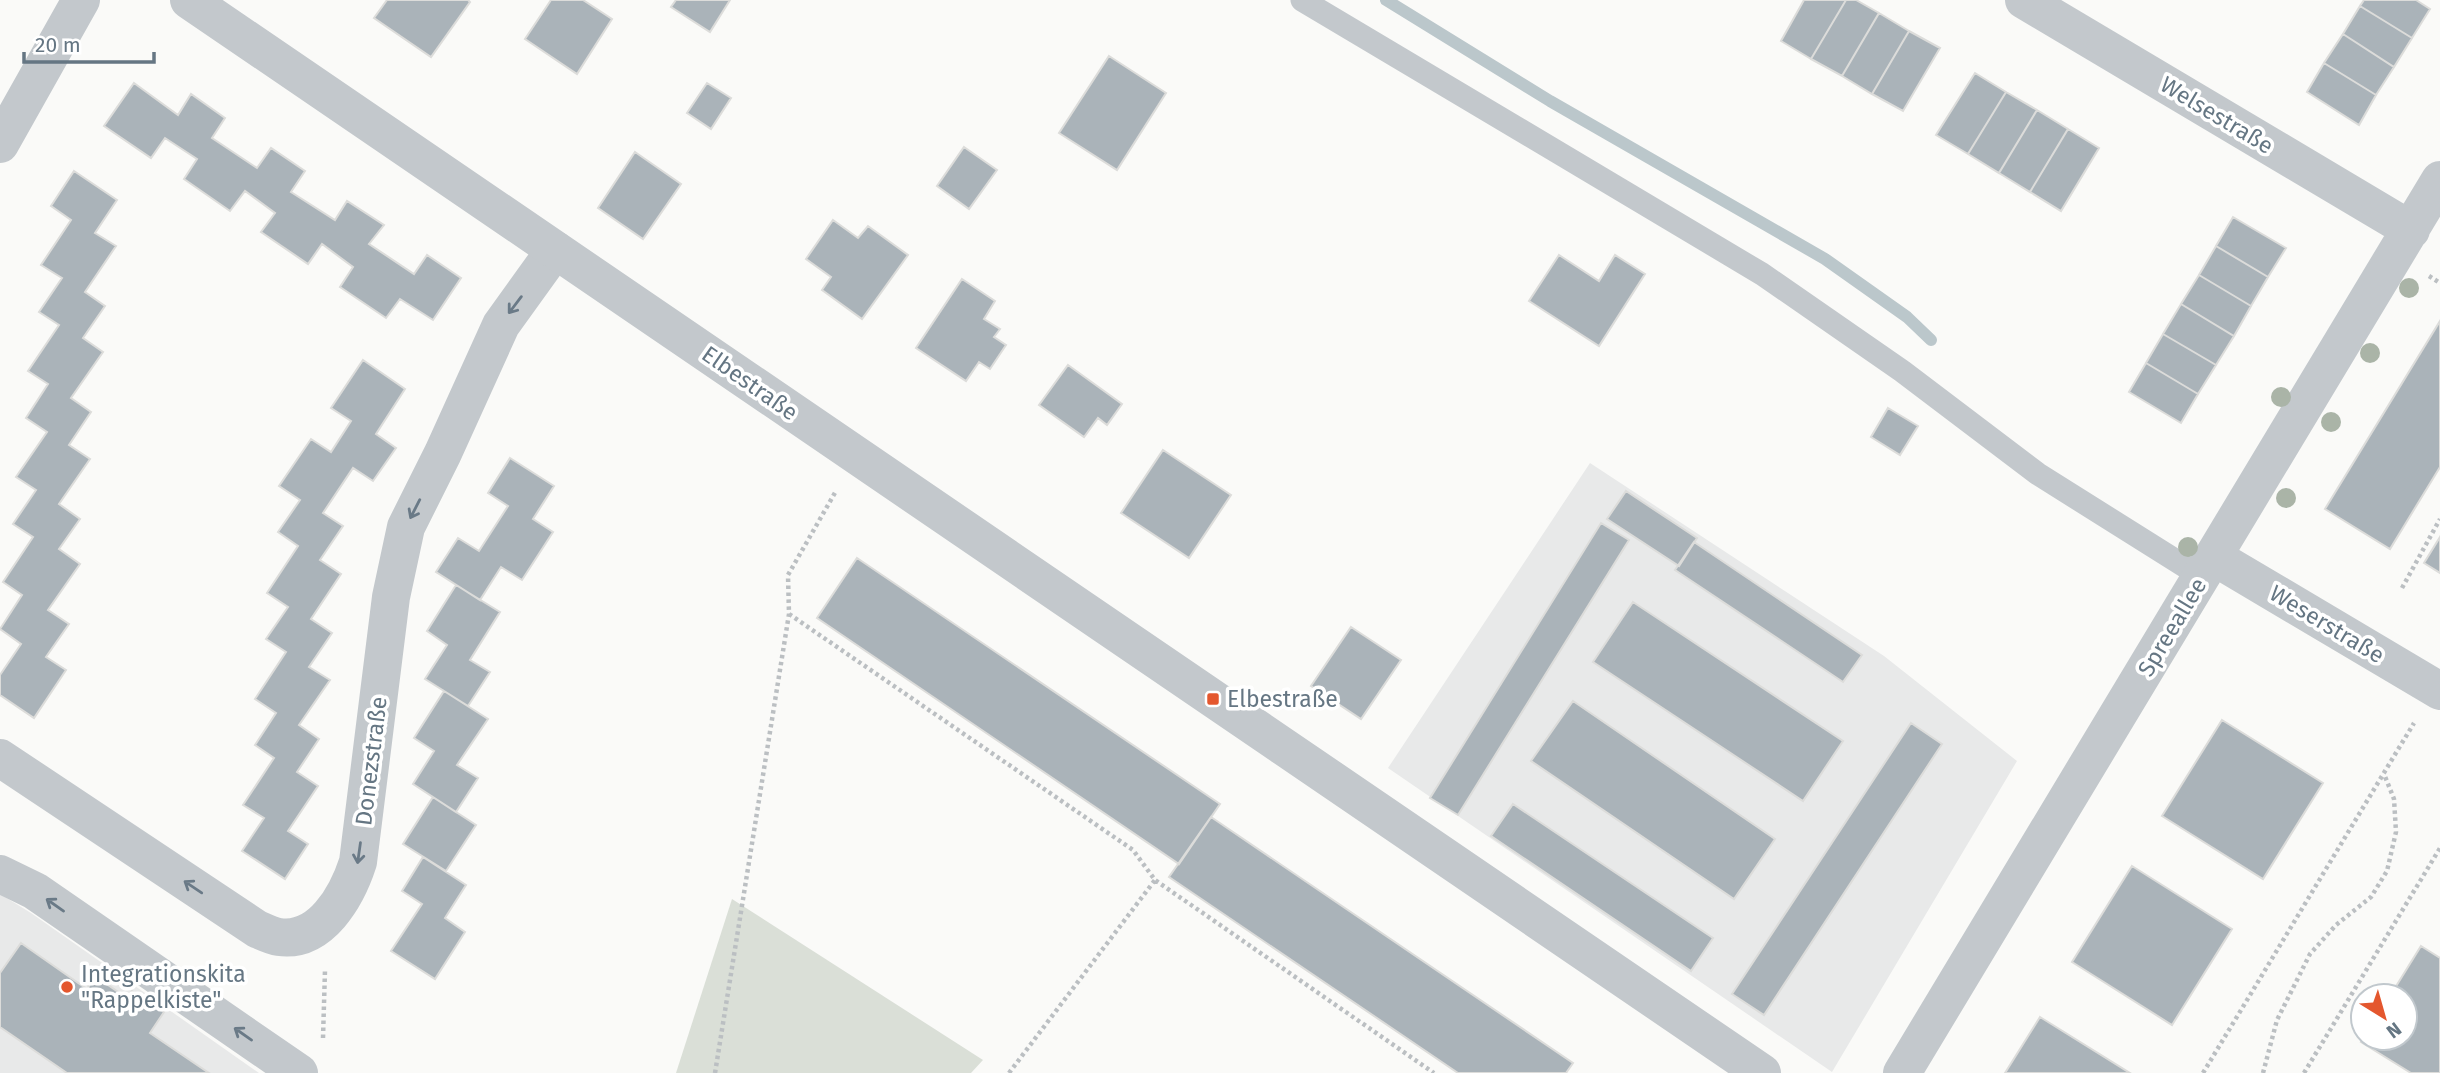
<svg xmlns="http://www.w3.org/2000/svg" width="2440" height="1073" font-family="'Fira Sans',sans-serif">
<rect width="100%" height="100%" fill="#fafaf8"/>
<path fill="#e8e9e9" d="M1590,463L1884,656L2017,761L1832,1072L1388,768Z
M0,894L31,913L259,1073H0Z"/>
<path fill="#dadfd7" d="M732,899L983,1060L971,1073H676Z"/>
<g fill="none" stroke-linecap="round" stroke-linejoin="round">
<path stroke="#bbc7cb" stroke-width="12" d="M1386,0L1550,101L1825,259L1907,317L1931,340"/>
</g>
<path fill="#aab3b9" stroke="#dcdcda" stroke-width="2" d="M387,0H468L470,2L431,57L374,18Z
M551,0H583L612,19L577,74L525,39Z
M676,0H730L710,32L671,7Z
M1804,0H1846L1811,59L1781,41Z
M1846,0H1856L1879,13L1842,76L1811,59Z
M2364,0H2416L2430,9L2412,38L2360,6Z
M2360,6L2412,38L2394,67L2343,34Z
M1879,13L1909,31L1872,94L1842,76Z
M1909,31L1940,48L1903,111L1872,94Z
M2343,34L2394,67L2376,95L2324,63Z
M1109,56L1166,93L1117,170L1059,133Z
M2324,63L2376,95L2359,125L2307,92Z
M1975,73L2006,92L1968,154L1936,135Z
M134,83L178,115L191,94L225,118L212,138L257,168L271,148L305,171L291,192L335,220L347,201L384,225L369,244L414,274L427,255L461,278L433,320L400,299L386,318L340,287L353,267L322,244L308,264L261,232L275,213L245,191L230,211L184,179L197,159L165,138L151,158L104,126Z
M707,83L731,98L711,129L687,113Z
M2006,92L2037,110L1999,173L1968,154Z
M2037,110L2068,129L2030,192L1999,173Z
M2068,129L2099,148L2061,211L2030,192Z
M964,147L997,170L969,209L937,186Z
M635,152L681,184L643,239L598,208Z
M74,171L117,200L95,233L116,246L85,292L105,306L83,338L103,352L71,398L91,412L69,445L90,459L59,504L80,519L59,549L80,564L48,610L69,624L46,657L66,670L34,718L0,695V675L21,644L0,629L22,595L3,582L33,537L13,524L36,490L16,477L47,432L26,418L48,384L28,371L59,325L39,312L62,278L41,265L71,220L51,206Z
M2233,217L2286,248L2268,277L2216,246Z
M833,220L858,238L868,226L908,255L862,319L822,290L831,277L806,259Z
M2216,246L2268,277L2251,306L2199,275Z
M1559,255L1599,281L1615,255L1645,274L1599,346L1529,301Z
M2199,275L2251,306L2234,336L2181,304Z
M962,279L995,301L984,319L1000,329L994,337L1006,345L990,369L979,362L966,381L916,348Z
M2181,304L2234,336L2216,365L2163,334Z
M2440,321V467L2390,549L2325,509Z
M2163,334L2216,365L2198,394L2146,363Z
M363,360L405,389L376,434L396,448L373,481L353,468L323,513L343,526L320,560L341,574L311,619L332,633L309,667L330,680L299,725L319,739L297,772L318,786L288,831L308,844L285,879L242,851L264,818L243,805L274,758L255,745L276,713L255,699L286,652L266,639L288,607L267,593L298,546L278,532L300,500L279,486L311,439L331,452L351,421L331,408Z
M2146,363L2198,394L2181,423L2129,392Z
M1068,365L1122,404L1107,425L1098,418L1084,437L1039,405Z
M1888,408L1918,426L1900,455L1871,437Z
M1163,450L1231,495L1189,558L1121,513Z
M510,458L554,486L533,519L553,532L522,580L501,567L480,600L436,572L458,538L479,551L508,506L488,493Z
M1626,491L1697,538L1679,566L1607,519Z
M1601,523L1629,540L1458,815L1430,798Z
M2440,537V573L2424,563Z
M1694,542L1862,655L1843,682L1675,570Z
M857,558L1220,804L1179,864L817,618Z
M456,585L500,612L470,660L490,672L468,706L425,679L447,645L427,631Z
M1633,602L1843,741L1803,801L1593,662Z
M1351,627L1401,660L1361,719L1311,686Z
M444,691L488,719L457,765L478,778L456,812L413,784L434,751L414,738Z
M1573,701L1775,839L1734,899L1531,761Z
M2222,720L2323,783L2263,879L2162,816Z
M1911,723L1942,744L1764,1015L1732,994Z
M433,797L476,825L446,871L403,844Z
M1513,804L1713,938L1691,971L1491,836Z
M1211,817L1573,1063L1566,1073H1458L1169,877Z
M423,857L466,885L445,918L465,932L435,979L391,951L422,904L402,891Z
M2132,866L2232,929L2172,1025L2072,962Z
M21,943L87,989L95,976L127,998L132,991L164,1012L150,1033L209,1073H67L0,1027V973Z
M2421,946L2440,958V1073H2411L2361,1042L2364,1038H2405V996H2390Z
M2040,1017L2130,1073H2005Z"/>
<g fill="none" stroke-linecap="round" stroke-linejoin="round">
<path stroke="#bbbfc2" stroke-width="4.5" stroke-dasharray="3.5 3.5" stroke-linecap="butt" d="M2429,276L2440,283
M2402,588L2440,519
M789,614L1133,850L1155,880L1434,1073
M323,1038L325,970
M715,1073L789,614L788,575L836,491
M1009,1073L1155,880
M2203,1073L2414,723
M2263,1073L2277,1020L2310,954L2336,925L2371,897L2387,871L2396,832L2394,799L2384,774
M2304,1073L2440,848"/>
<path stroke="#c3c8cc" stroke-width="23" d="M1302,0L1762,274L1902,371L2038,474L2202,577"/>
<path stroke="#c3c8cc" stroke-width="38" d="M2024,0L2411,230
M0,144L81,0
M2214,557L2440,691
M0,758L257,929C264,932 272,936 279,937C321,943 347,896 358,862L391,597L406,527L443,453L501,325L555,250
M0,874L35,891L299,1073
M1902,1073L2440,180"/>
<path stroke="#c3c8cc" stroke-width="38" d="M189,0L1762,1073"/>
</g>
<g fill="#aab4a7">
<circle cx="2409" cy="288" r="10"/>
<circle cx="2370" cy="353" r="10"/>
<circle cx="2281" cy="397" r="10"/>
<circle cx="2331" cy="422" r="10"/>
<circle cx="2286" cy="498" r="10"/>
<circle cx="2188" cy="547" r="10"/>
</g>
<defs><path id="oneway-shaft" d="M-6 0H5M1.5-3L5.5 0L1.5 3" fill="none" stroke-width="1.6" stroke-linecap="round" stroke-linejoin="round" transform="scale(1.75)"/></defs>
<g stroke="#6a7a87">
<use href="#oneway-shaft" transform="translate(515 305) rotate(127)"/>
<use href="#oneway-shaft" transform="translate(415 509) rotate(117)"/>
<use href="#oneway-shaft" transform="translate(359 853) rotate(98)"/>
<use href="#oneway-shaft" transform="translate(193 887) rotate(-146)"/>
<use href="#oneway-shaft" transform="translate(55 905) rotate(-145)"/>
<use href="#oneway-shaft" transform="translate(243 1034) rotate(-145)"/>
</g>
<g fill="#e4572e" stroke="#fff" stroke-width="2.5">
<rect x="1206" y="692" width="14" height="14" rx="3.5"/>
<circle cx="67" cy="987" r="7"/>
</g>
<g text-anchor="middle" stroke-width="7" stroke-linejoin="round" paint-order="stroke">
<g font-size="23" fill="#657683" stroke="#fff">
<text transform="translate(2217 115) rotate(31)" y="8">Welsestraße</text>
<text transform="translate(750 383) rotate(35)" y="8">Elbestraße</text>
<text transform="translate(2327 624) rotate(31)" y="8">Weserstraße</text>
<text transform="translate(2172 627) rotate(-59)" y="8">Spreeallee</text>
<text transform="translate(371 761) rotate(-83)" y="8">Donezstraße</text>
</g>
<g font-size="23" fill="#657683" stroke="#fff" text-anchor="start">
<text x="1227" y="707">Elbestraße</text>
<text x="81" y="982">Integrationskita<tspan x="81" dy="26">"Rappelkiste"</tspan></text>
</g>
</g>
<g transform="translate(2384 1017) rotate(143)"><circle r="33" fill="#ffffff" stroke="#c1c8cd" stroke-width="2"/>
<path d="M0-5L12 26L0 18L-12 26Z" fill="#e4572e"/>
<text y="-10" font-size="19" font-weight="bold" text-anchor="middle" fill="#657683">N</text>
</g>
<path d="M24 52v10h130v-10" fill="none" stroke="#657683" stroke-width="3.5"/>
<text x="35" y="52" font-size="21" fill="#657683" stroke="#ffffff" stroke-width="5" paint-order="stroke">20 m</text>
</svg>
